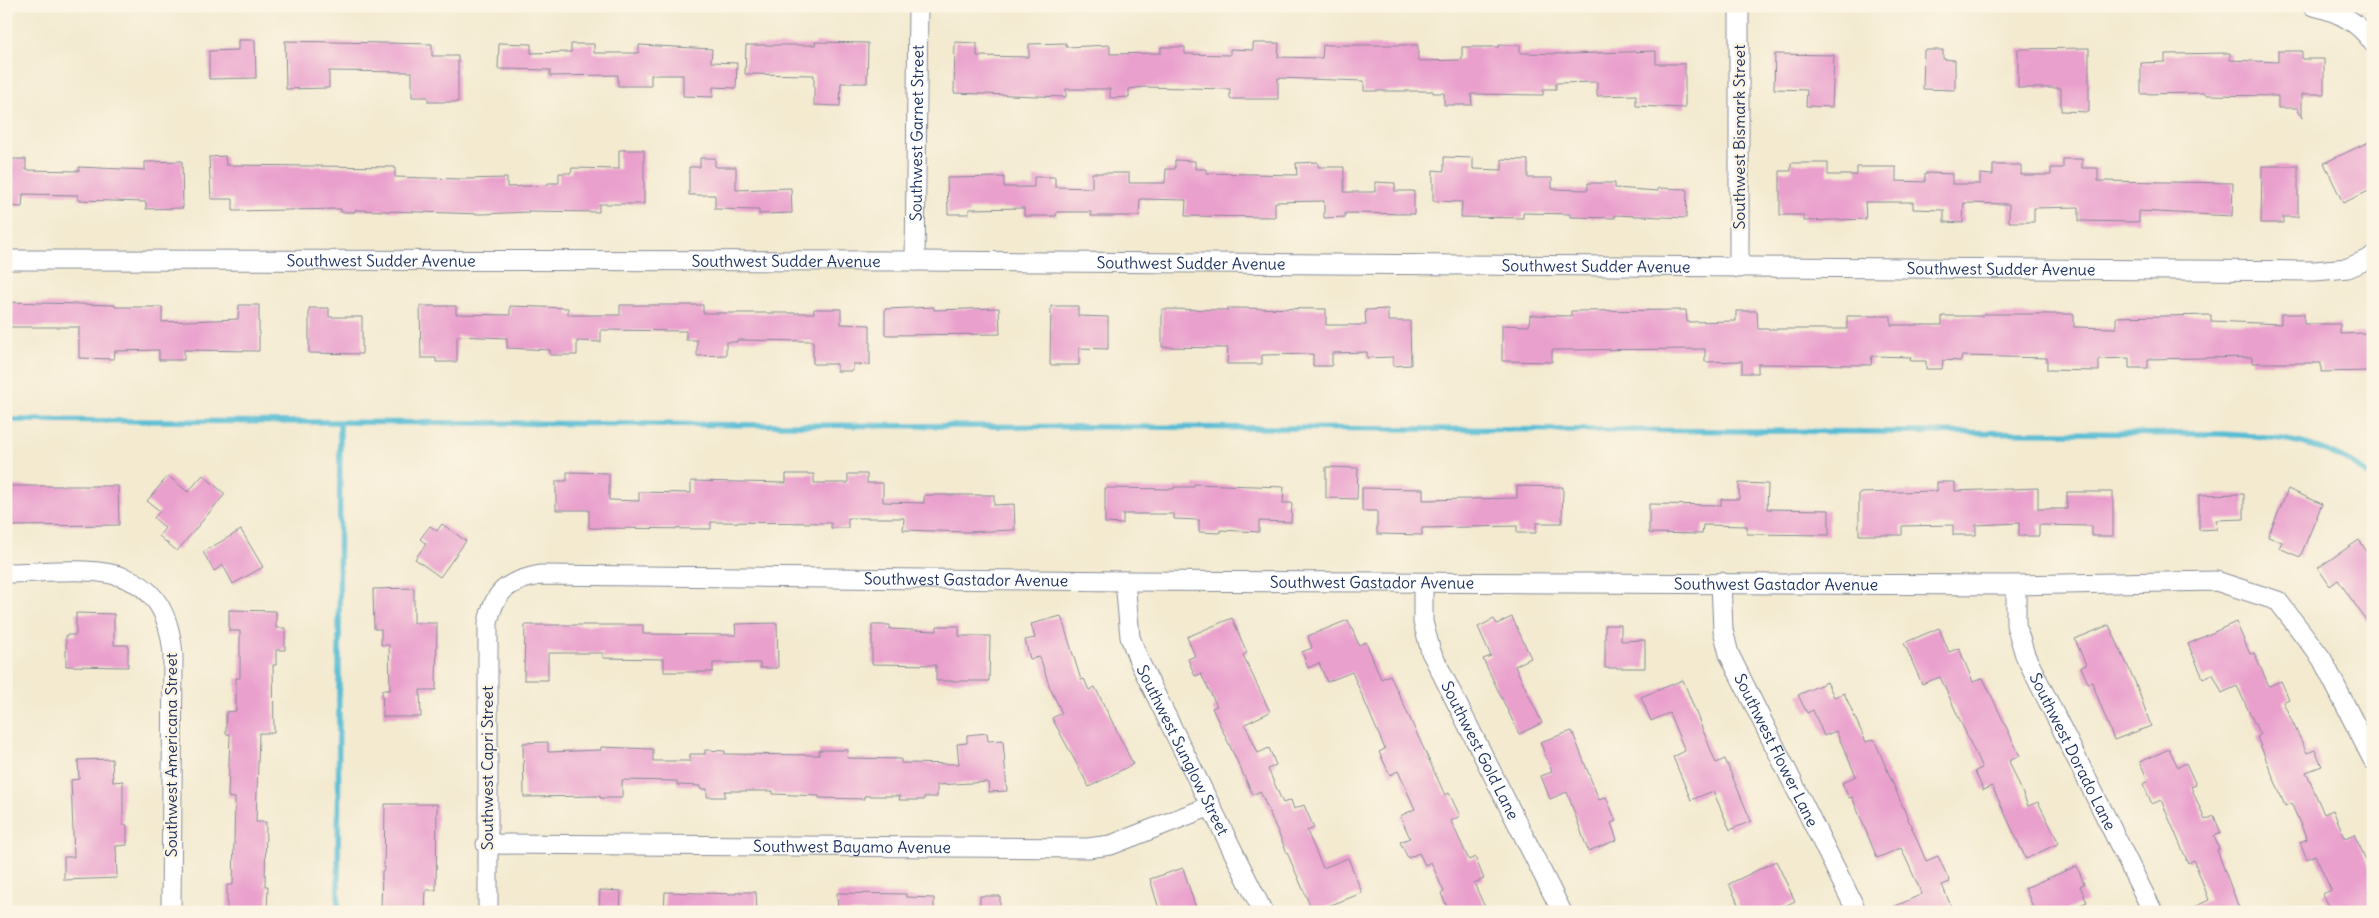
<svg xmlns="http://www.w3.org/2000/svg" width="2379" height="918" font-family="Delius,sans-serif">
<rect width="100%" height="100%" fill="#fcf5e5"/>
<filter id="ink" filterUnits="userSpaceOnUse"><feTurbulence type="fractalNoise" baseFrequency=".02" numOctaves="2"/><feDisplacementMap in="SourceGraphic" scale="10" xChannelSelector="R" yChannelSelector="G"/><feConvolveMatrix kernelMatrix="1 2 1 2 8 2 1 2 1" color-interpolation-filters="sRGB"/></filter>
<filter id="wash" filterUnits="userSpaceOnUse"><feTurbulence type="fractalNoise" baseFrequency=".0096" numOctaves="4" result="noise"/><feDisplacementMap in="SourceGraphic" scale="20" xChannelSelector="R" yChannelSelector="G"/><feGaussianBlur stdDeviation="1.12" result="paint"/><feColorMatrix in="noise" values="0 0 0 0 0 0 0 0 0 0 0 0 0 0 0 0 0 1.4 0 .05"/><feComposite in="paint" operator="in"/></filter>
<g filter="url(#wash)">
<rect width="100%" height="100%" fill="#f3ead0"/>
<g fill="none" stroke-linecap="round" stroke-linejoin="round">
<path stroke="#56bcd4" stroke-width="5.5" d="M6,420L2221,434C2280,437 2325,440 2373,478
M338,912L340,422"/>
</g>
<g id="blocks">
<path fill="#eaa0cd" d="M238,40H255L256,78L209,79V51L238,50Z
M285,41L432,44V56H458V102H428V97H412V72L329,71V88L286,89Z
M815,42L868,43L867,83H841L840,106L814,105V75L745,74L746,45H815Z
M955,42L977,43V56L1029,57V44L1066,43V47L1110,45V54L1161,53V47H1185V54L1230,55V49L1253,50V43H1279L1278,57L1322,58L1323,45H1418V61L1462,60V47H1499V45H1520V53L1568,54L1656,51V64H1685V108L1636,106V95L1597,96V82L1556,83V89H1543V95L1471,94L1472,105H1444V93H1433V91H1364V81L1278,78V99H1230V89L1144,87L1129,89V97L1110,98V89H1066V97L954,93Z
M499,43L531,44V53L571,52V44H594V53H639V45L712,49L711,62L737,63L736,88L713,87V97L683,96V75H651V86H618V75L550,76V70L498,69Z
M2089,48V112L2061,111V88H2018V49Z
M1924,50H1943V59L1955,60V90L1923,89Z
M2278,51H2302V59H2324V94H2302V118L2297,108H2278V96L2205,95V93L2141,94V63L2165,62V54L2230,53V60L2278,62Z
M1775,54L1834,55L1832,107L1806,106L1807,90L1774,89Z
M2373,140V189L2343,203L2324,163Z
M619,150H644V204H599V212L528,211L529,212L482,214L355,210V212H341V209L233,211V199H211L209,157L225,156L226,165L395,167V177L461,179L507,178V187L548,185V183H559V173H571L572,168L619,169Z
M1444,157L1473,158V169L1502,170V159L1528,160V178H1552V189L1588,190V183H1615V188L1658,191V188L1687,189L1686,218L1615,215V218L1570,217V214L1523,213V218L1461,217L1462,202L1433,201V170L1444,171Z
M700,158H715V167H736V190L791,188L792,213L759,214V210L715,209V195H689V167H700Z
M6,159H26V170L79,171V167L145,170V162L182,161L183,208L146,209V202L78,200V195L23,194L22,207L6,206Z
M2063,159H2082V168H2098V181L2233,183L2232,216L2139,211V222L2079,221V207L2034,208V222H2009V204L1964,203L1963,223L1944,222V210L1913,209V202H1865L1866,219L1804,221V215H1780V171H1791V163H1828V175H1857V167H1896V181L1925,182V173L1952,174V184H1980V174L1993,175V165H2021V175H2051V168H2063Z
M1175,160L1195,161V169H1206V173L1297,175L1296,163L1318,162V167H1344V192H1375V182L1395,183V191H1414V214L1345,213V217L1324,218V201L1275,202V217L1185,216L1186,200L1140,199L1139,216H1091V212H1057L1056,216H1024V208L969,209V214H948L947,178L1004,177V187H1034V177H1055V187L1092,188V173H1129V183H1165L1166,169H1175Z
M2262,166H2298V217H2283V223H2261Z
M6,302L115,305V307H162V322L238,319L239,305H259V351L184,350V360H159V350L115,351L114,359L79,358V327H6Z
M620,305H703V313H814V309H841V324L870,325V365L853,364V371H837V364H813V341L737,340V342H726V355L697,356V340H686V331L601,330V342L577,341V355H550V350L507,348V338L457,336V362H436V358H421L420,306H456V314L510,315V306L568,308V315H620Z
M1051,306H1078V316L1108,317V349L1079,348V365H1050Z
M934,307V310L999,308L1000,334L885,335V309Z
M309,308H329V317H362V354L309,353Z
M1228,308L1326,309V325H1366L1365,310L1388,309V321H1410L1411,365L1393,366V357L1367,358V352L1332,353V366H1313V354L1262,355V364H1227L1228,348L1162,347V309L1228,310Z
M1686,310L1687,322L1736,321V311H1757L1758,329H1847V316H1891V325H1942V316H1983V314H2074V327L2116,328V317L2211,315V321L2281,324V314H2304V324H2340V334L2367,333L2368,371L2321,372V363H2252V357L2148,359V368H2129V358L2099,359V371L2047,370V358L1962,356L1961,361L1943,360L1942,369H1926V361H1910L1911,357L1872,356L1871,365L1758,364V373H1742V361L1705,362V349L1552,350V362L1502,361V325L1529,326L1530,315L1571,316V311Z
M1326,467L1358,468L1357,499L1326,498Z
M567,472L609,473V500L639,501V492L691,493V481L786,483V474H814V483H848V474H867V483H883V502L924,503V495H994V505L1014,504L1015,530L967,532L903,530L904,518H848V528H831V523L711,522V529L589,528V510H556V481H567Z
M203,475L225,494L177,551L159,536L165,528L154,518L160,511L147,501L168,476L188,492Z
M1937,482H1955V491L2038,488V509H2067V492H2113V536H2092V526L2039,525V536H2019V523L1976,525V535H1953V525L1902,526V535H1859V493L1937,491Z
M1739,483L1768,484L1767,509L1829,510V535L1747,534V526L1703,525L1702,534L1649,533V504L1721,505V499H1739Z
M1194,484L1284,487L1283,503H1292L1291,522L1259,521V532L1220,530V533L1199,532V520L1174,519V514H1123V524L1105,523V488L1174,489V487H1194Z
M6,486H118L119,525L6,526Z
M1517,486L1563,487L1562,523H1536V533H1517V526L1422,528V535L1377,534V511H1362V488L1423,489V500L1517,498Z
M2288,489L2322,504L2300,557L2279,548L2282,542L2268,537Z
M2244,494V519L2216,520L2217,529L2199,530V495Z
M442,524L466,541L440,577L415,559L426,544L420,539L430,526L437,531Z
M241,530L263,567L233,584L223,565L214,571L203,552Z
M2359,540L2373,560V630L2338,580L2330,586L2318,568Z
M414,588V623H437L436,690H420L421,717H383L382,690H390L389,645H381V629H374L373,589Z
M229,610L276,611V628H285V650H276V665H273L274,733H259L256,822H266L265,886H268L267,912H227V885H233L235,798L228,797L230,734H226V712L236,711V678H240V631H229Z
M76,613L114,614V645H128V667L66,666V635H76Z
M1061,616L1081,680L1084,679L1089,690L1095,687L1133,764L1089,787L1052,718L1062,713L1050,688L1040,657L1030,659L1025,640L1035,638L1031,624Z
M1512,617L1531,658L1515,666L1542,723L1519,734L1483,659L1491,656L1478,627L1494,619L1497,624Z
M1232,618L1247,653L1243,655L1270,712L1245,724L1258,753L1269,748L1276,765L1268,769L1283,803L1291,800L1294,809L1304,805L1314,828L1307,831L1323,868L1348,858L1362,893L1313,912L1260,791L1253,795L1212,708L1217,706L1201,674L1195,676L1188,659L1195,656L1187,637Z
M1348,620L1359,645L1366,642L1381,679L1390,675L1445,795L1449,793L1460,816L1451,821L1469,860L1475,857L1484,879L1474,883L1487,912H1449L1441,893L1444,892L1431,862L1425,865L1419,853L1408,858L1400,842L1410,838L1400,816L1415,809L1398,771L1390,775L1379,752L1385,749L1352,672L1327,682L1319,663L1308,668L1302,652L1312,648L1308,636Z
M2236,622L2250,654L2254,653L2269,686L2281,681L2289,699L2283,702L2307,753L2315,750L2322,766L2306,772L2324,814L2333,810L2345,838L2354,834L2373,875V890L2368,892L2373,903V912H2332L2323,894L2331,890L2315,855L2307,859L2300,842L2307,839L2291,803L2285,806L2257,737L2260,735L2237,686L2222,693L2213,674L2203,678L2188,644Z
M777,623L778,668H760V663H713V672H664V659L603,658V653H548V680H524L525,625H643V634L736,635L735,624Z
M872,625H890V629L937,631V626H959V636H990L989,681H936V665L872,664Z
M1605,625H1621V641L1645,640V668H1605Z
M2109,625L2136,684L2151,726L2114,740L2092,682L2088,683L2081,667L2086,665L2075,639Z
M1939,628L1949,652L1959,648L1973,682L1983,678L2020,756L2009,761L2028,806L2038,802L2059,843L2026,859L1992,786L1983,790L1975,771L1982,768L1940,677L1922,684L1904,643Z
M1683,680L1716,763L1725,759L1751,821L1730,830L1713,791L1691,800L1673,757L1685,751L1669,713L1651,721L1641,697Z
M1827,682L1834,697L1844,693L1866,742L1874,739L1926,861L1938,856L1950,882L1942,885L1951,906L1937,912H1883L1922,894L1901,848L1877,858L1852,797L1849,798L1842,783L1856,776L1836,731L1824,736L1813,710L1807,713L1798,695Z
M1572,731L1599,800L1606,797L1616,821L1611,823L1617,840L1588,851L1567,792L1550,799L1541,776L1552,772L1540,742Z
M987,733L988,741L1003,740L1007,791L989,792L988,782L937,785V797H924V800H899L900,796H864V799L819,798V796L773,794V791H725V797H707V789H700V786L677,785V781L622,780V798H600V796L524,797L523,743L548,742V752L601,750V747L653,749V761H690V754H705V750L725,751V754L819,755V750H848L847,758L901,759V763L959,764L957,744L967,743V735Z
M2169,749L2178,767L2186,763L2196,785L2191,787L2205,820L2214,816L2221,833L2214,836L2219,849L2217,850L2239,908L2229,912H2183L2209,900L2194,860L2188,863L2161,800L2152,804L2143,784L2148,781L2140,762Z
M112,759L113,782L123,781V825H127V845L116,846L117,878L64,880V857H74L71,780L79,779L78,760Z
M385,804H437L436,890H426L425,912L381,910L382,871H384Z
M1776,861L1795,901L1773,912H1742L1729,884Z
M2077,866L2084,884L2080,886L2087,902L2062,912H2035L2025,888Z
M1183,868L1197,912H1160L1150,879Z
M600,890L621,891L620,912H599Z
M665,892L736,894V892H756L757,912H664Z
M837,893L906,894V897L934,898V912H838Z
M980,896H1000V912H980Z"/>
</g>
</g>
<g filter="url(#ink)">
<use href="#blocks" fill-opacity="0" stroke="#878c97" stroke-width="1"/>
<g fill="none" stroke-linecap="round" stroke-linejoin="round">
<g stroke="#878c97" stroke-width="21">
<g id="minor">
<path d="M1739,6V268"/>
<path d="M2313,6C2337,11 2359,22 2373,43"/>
<path id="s1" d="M6,260L915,261L2315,271L2348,268L2373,257"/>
<path id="s2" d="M915,261L918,6"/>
<path d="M6,573C83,572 165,552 173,655L171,912"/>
<path id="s3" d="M1125,581L1130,637L1139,661L1263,912"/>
<path id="s4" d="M1721,582L1723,630L1729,654L1857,912"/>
<path id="s5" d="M1423,583V622L1431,652L1562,912"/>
<path id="s6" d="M2016,585V625L2025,655L2153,912"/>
<path id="s7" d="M486,844L1088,848L1111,845L1211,806"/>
<path id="s8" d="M488,912V623C494,591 508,581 540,575L1125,581L2016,585L2216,581L2278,601L2322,659L2373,760"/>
</g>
</g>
<use href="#minor" stroke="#fff" stroke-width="19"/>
</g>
</g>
<g text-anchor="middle" stroke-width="5" stroke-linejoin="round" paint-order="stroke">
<g font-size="16" fill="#1b2f5e" stroke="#fcf5e5">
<text dy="6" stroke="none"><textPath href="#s2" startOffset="128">Southwest Garnet Street</textPath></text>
<text transform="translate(1739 137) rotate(-90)" y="6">Southwest Bismark Street</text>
<text dy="6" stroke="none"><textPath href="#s1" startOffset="375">Southwest Sudder Avenue</textPath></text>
<text dy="6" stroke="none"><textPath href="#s1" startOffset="780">Southwest Sudder Avenue</textPath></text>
<text dy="6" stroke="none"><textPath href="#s1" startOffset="1185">Southwest Sudder Avenue</textPath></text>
<text dy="6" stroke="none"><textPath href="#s1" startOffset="1590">Southwest Sudder Avenue</textPath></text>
<text dy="6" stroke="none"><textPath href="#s1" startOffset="1995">Southwest Sudder Avenue</textPath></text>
<text dy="6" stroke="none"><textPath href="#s8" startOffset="792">Southwest Gastador Avenue</textPath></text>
<text dy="6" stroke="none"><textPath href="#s8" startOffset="1198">Southwest Gastador Avenue</textPath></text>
<text dy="6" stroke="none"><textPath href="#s8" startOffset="1602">Southwest Gastador Avenue</textPath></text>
<text dy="6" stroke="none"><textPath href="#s3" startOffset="181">Southwest Sunglow Street</textPath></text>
<text dy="6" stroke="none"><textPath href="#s5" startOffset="180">Southwest Gold Lane</textPath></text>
<text dy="6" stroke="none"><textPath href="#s4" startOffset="180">Southwest Flower Lane</textPath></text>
<text dy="6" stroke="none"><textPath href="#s6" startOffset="179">Southwest Dorado Lane</textPath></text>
<text transform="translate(171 755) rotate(-90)" y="6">Southwest Americana Street</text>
<text transform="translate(487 768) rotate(-90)" y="6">Southwest Capri Street</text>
<text dy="6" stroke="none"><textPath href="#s7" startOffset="366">Southwest Bayamo Avenue</textPath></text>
</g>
</g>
<rect width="2379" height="918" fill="none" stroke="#fcf5e5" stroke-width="25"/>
</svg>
